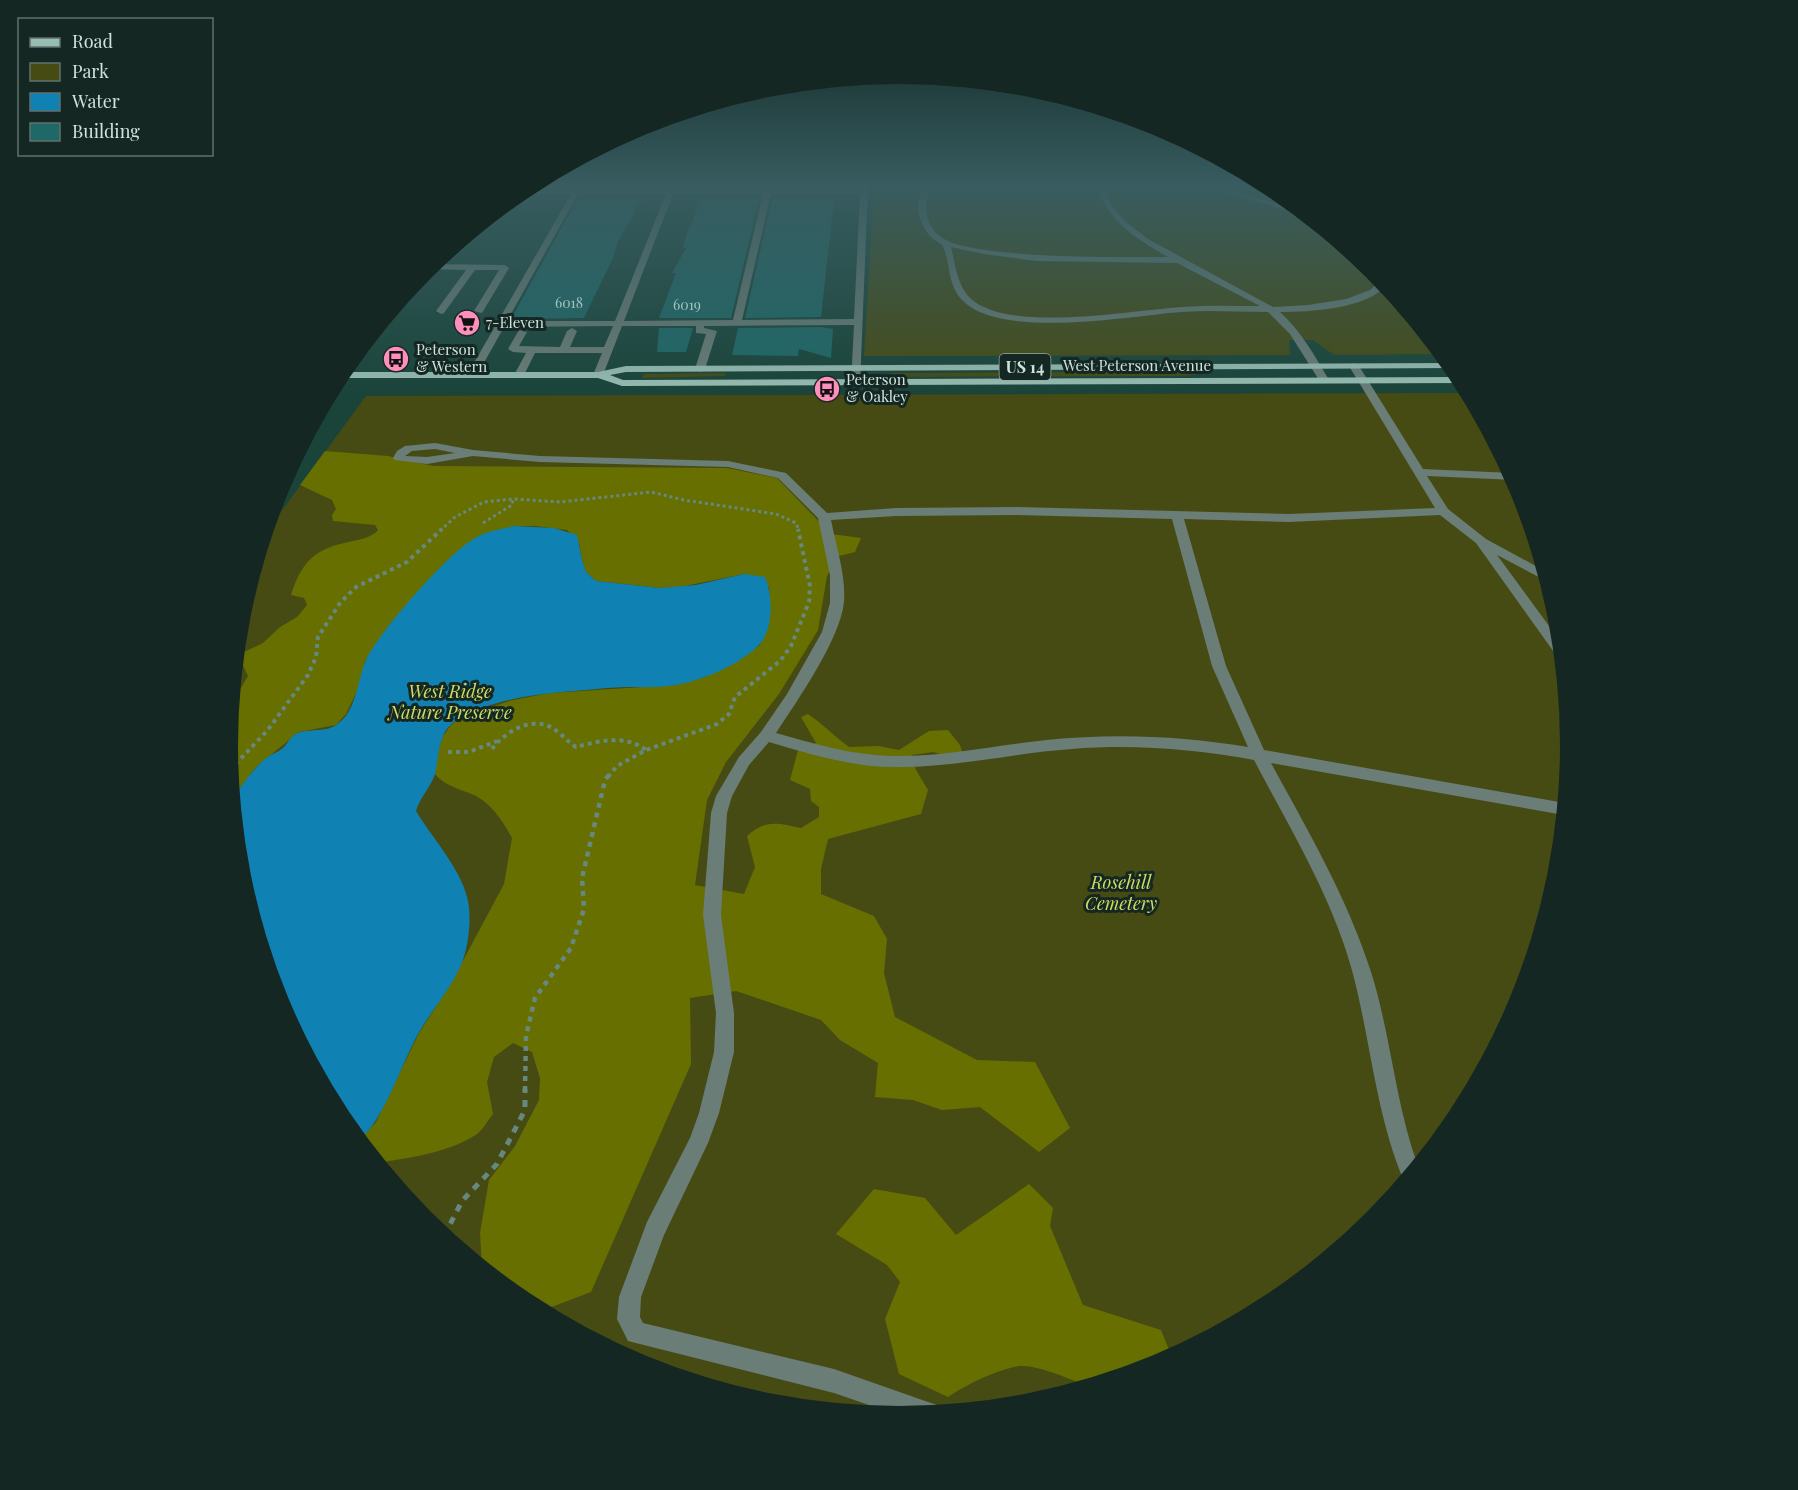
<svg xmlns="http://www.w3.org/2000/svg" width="1798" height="1490" font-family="'Playfair Display',serif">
<rect width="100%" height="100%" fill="#1a443a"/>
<path fill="#464b14" d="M874,186H1271L1374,270L1443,354L1334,355L1313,340H1289L1290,355L864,356Z
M1194,372L1196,375L1178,376L891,377V373Z
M726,373L725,376L642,378L644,374Z
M1469,393L1520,488L1558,614L1570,745L1558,876L1519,1002L1457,1118L1374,1220L1272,1304L1156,1366L1030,1404L899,1416L768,1404L642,1365L526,1303L424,1220L340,1118L278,1002L240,876L228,745L240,614L264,535L366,396Z"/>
<path fill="#676f00" d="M325,451L388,456L433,466L727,468L777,478L831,534L861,538L855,552L839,556L827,576L818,630L779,694L726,762L707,800L695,885L744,894L755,867L747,836C766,819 778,823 801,828L819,817V807L811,801L810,789L790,780L798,750L816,743L801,717L808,714C823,724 835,737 849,747L878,746L899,750L929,731L948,730L960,745L965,761L933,752L912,755L916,770L928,790L921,814L828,839L821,869V894L874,916L887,939L884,973L895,1017L977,1060L1035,1062L1070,1128L1039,1152L980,1107L942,1110L913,1100L875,1097L878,1063L840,1040L821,1020L736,991L690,998L691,1064L591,1292L541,1311L526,1303L494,1277V1274L482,1266L480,1233L489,1180L515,1146L539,1100L540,1078L532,1052L513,1043L494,1057L487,1082L493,1114C487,1121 482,1132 474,1136C446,1153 409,1158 377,1163L359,1140L376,1122L419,1033L451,983L504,884L512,838C503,822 493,805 476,796C461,789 446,787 435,774L437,754L442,738L450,726L459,718L509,701L549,693L675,685L705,677L759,646C770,627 770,608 769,587L744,574L680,587L660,588L596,581L586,572L582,560L579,543L567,530L535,526H514L446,562L400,613L373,650L365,661L360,685L346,714L336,725L299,732L256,767L233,797L228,745L232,703L248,676L238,655L263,643L280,627L297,617L307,605L304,598L291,595C302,560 316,548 353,541C362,539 372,537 378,530L375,525L333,521L332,515L336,509L332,500L300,485Z
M1029,1184L1053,1208L1050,1226L1083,1305L1161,1330L1172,1357L1156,1366L1087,1386C1070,1379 1038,1365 1020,1366C998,1369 966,1385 948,1397L899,1374L885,1319L900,1282L887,1265L836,1234L874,1189L925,1198L956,1235Z"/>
<path fill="#0f81b2" d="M514,526L554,528L577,535L582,560L586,572L596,581L660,588L696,585L744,574L765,577C773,595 774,631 758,646C737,666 703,680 676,685C659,688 642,687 625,687C601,688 576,691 552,693C523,696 486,703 460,718C437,730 440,754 435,774C431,787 420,797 416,811C431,836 460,868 467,897C472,914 469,943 463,960C453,987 432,1009 418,1034C402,1063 383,1122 359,1140L340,1118L278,1002L240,876L233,797C243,784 252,770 265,759C271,754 279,752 284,747C290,740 291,735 300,732C311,729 326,732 336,725C357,712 357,680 366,660C380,631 447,554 475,538C486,531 501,529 514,526Z"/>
<path fill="#1e6867" d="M642,199L618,241L613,258L584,318L511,319L577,200Z
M701,199H759L731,318H659L676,273H672L686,248L683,247L687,234Z
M772,199H834L821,317L745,318Z
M821,327L833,329L831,358L799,349L798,356L732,355L738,328Z
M659,328H693L686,352H657Z"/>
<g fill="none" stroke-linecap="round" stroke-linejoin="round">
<path stroke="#66887f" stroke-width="3" stroke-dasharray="3 3" stroke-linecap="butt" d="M483,523L512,505L513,499
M440,531L455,517L484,502L513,499L560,502L651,492L684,500L776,514L796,523L799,531"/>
<path stroke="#66887f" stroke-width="4" stroke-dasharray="4 4" stroke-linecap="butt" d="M492,749C506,731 532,715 554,729C562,734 568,742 576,747C599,741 625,734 646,750
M448,752H469L497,741
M230,770L267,731L308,675L316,657L318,637L340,603L356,587L407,562L442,529
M608,777L617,766L646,750L717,724L729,714L735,697L780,661L791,646L809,602L810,586L798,529"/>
<path stroke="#66887f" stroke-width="4.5" stroke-dasharray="5 5" stroke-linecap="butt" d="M525,1091L526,1036L535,998L571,948L584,909L582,878L605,780L609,775"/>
<path stroke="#66887f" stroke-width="5" stroke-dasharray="7 7" stroke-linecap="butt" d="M444,1236L462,1201L497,1164L525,1110V1089
M714,1387L721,1376"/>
<path fill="#6b7d77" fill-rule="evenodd" d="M575,186H583L581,190H668L669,186H677L675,190H764L765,186H773L772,190H860V186H868L860,385L851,383L854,325L704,326V328L717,331L705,369L700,372L695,369L706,334L696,333V326H622L603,375L598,378L593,375L602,353H535L524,375L519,378L514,375L526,353L513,352L508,349L519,330L527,332L519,346L560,347L567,331L572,328L577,331L570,347H604L613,326L504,327L476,377H468L467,375L571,194H518L522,190H573ZM578,194H666L615,321H507ZM673,194H763L733,320L624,321ZM771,194H860L854,319L742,320Z
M923,186H931C921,205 926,232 948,241C964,248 985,250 1002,252C1057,258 1112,257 1168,257C1135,238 1110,223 1096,186H1104L1111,205L1126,222L1148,239L1273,307L1308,305L1346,299L1370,290L1381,280L1386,285C1368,309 1308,312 1280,312C1301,331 1315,356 1329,380L1324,383L1319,380L1290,334L1268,312C1239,312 1211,310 1181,312C1130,316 1000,340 962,300C946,283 951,259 942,245C939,242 934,240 931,237C918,222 914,204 923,186ZM951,247L984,254L1037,261L1177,263L1260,306C1234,306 1208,305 1182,307C1132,310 1008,334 970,298C957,285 955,263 951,247Z
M1202,186H1215L1301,210L1307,216Z
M431,264L505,265L509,268L482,313L474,311L499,270H475L444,313L441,314L436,311L466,270L426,269Z
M1354,363L1359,366L1423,469L1512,473L1515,480L1427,476L1448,509L1486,539L1545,571L1548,582L1497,555L1560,641L1562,656L1556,655L1476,543L1440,515L1289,522L1184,519L1226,666L1264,750L1565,803L1564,815L1271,763C1308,831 1347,897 1371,972C1391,1035 1395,1103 1418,1166L1404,1181C1376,1115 1371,1043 1353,974C1333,898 1290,829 1254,760C1194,749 1133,744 1072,749C1012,753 954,768 894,767C851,767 810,754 769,742L749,765L732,796L727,813L721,915L734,1013V1052L719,1113L708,1143L664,1235L641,1297L640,1317L643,1323L834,1369L928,1402L937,1405L939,1413L901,1416L834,1393L628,1341L617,1319L619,1297L647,1222L690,1138L699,1113L714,1052L716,1013L703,915L711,813L716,796L739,757L761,732L787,694L822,632L830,603V575L818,518L778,478L728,467L540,462L473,456L427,464L395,460L393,458L397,451L405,446L435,443L473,450L540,456L728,461L786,473L827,513L896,508L1017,507L1289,514L1435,508L1349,366ZM435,449L455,453L427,457L405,456L412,451ZM1017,515L1172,519L1212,666L1248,747C1182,736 1114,733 1047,740C996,745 944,757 892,756C852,755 814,744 776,733C797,701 840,640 844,602C846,575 836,546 831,520L896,516Z"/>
<path fill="#97bcb1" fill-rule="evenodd" d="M375,330L379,332L349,372H598L626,366L1450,363L1454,368L626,372L610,375L623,380L1460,377L1463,383L622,386L598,378H344L336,389L331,390L341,372Z"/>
</g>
<linearGradient id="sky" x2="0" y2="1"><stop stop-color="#0e2520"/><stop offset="0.47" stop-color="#385c60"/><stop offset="1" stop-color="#385c60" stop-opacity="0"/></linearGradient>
<rect width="1798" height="395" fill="url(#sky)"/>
<defs>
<g id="supermarket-disc" transform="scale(1.35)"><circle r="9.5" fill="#fe8ebc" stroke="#152722"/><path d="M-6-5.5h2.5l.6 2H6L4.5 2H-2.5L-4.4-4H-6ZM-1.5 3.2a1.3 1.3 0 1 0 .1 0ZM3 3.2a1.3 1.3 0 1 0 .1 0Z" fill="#111"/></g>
<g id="bus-disc" transform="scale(1.35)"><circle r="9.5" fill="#fe8ebc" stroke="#152722"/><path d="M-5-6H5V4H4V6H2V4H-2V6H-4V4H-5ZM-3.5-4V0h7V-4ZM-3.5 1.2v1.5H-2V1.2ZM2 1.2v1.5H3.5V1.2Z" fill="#111"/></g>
</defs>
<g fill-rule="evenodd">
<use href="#supermarket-disc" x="467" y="323"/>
<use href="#bus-disc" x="396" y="359"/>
<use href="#bus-disc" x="827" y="389"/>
</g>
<g text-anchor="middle" stroke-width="6" stroke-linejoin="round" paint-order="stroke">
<g font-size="14" fill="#a1c4bf">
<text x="569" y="308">6018</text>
<text x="687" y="310">6019</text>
</g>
<g font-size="15" fill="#cde3dc" stroke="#152722" text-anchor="start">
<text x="486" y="328">7-Eleven</text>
<text x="416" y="355">Peterson<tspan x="416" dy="17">&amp; Western</tspan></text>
<text x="846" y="385">Peterson<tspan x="846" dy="17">&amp; Oakley</tspan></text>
</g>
<g font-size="15" fill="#cde3dc" stroke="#152722">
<text x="1137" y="371">West Peterson Avenue</text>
</g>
<rect fill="#152722" stroke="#96aba4" stroke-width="1.5" x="999.5" y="354" width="51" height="26" rx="4.5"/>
<g font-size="16" font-weight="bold" fill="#cde3dc">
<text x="1025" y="373">US 14</text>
</g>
<g font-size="18" font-style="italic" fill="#cedc61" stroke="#152722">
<text x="450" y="698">West Ridge<tspan x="450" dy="21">Nature Preserve</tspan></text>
<text x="1121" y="889">Rosehill<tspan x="1121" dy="21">Cemetery</tspan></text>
</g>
</g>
<path d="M0 0H1798V1490H0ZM238 745a661 661 0 1 1 1322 0a661 661 0 1 1-1322 0Z" fill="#152722" fill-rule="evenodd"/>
<rect x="18" y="18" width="195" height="138" fill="#152722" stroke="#5f726c" stroke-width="1.5"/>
<rect x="30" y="38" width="30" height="9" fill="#97bcb1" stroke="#5f726c" stroke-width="1.5"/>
<text x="72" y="48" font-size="18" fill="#cde3dc">Road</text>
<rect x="30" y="63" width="30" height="18" fill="#464b14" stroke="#5f726c" stroke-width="1.5"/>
<text x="72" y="78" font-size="18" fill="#cde3dc">Park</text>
<rect x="30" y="93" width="30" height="18" fill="#0f81b2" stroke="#5f726c" stroke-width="1.5"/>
<text x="72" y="108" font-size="18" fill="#cde3dc">Water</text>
<rect x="30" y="123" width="30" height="18" fill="#1e6867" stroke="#5f726c" stroke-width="1.5"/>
<text x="72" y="138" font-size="18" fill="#cde3dc">Building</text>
</svg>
